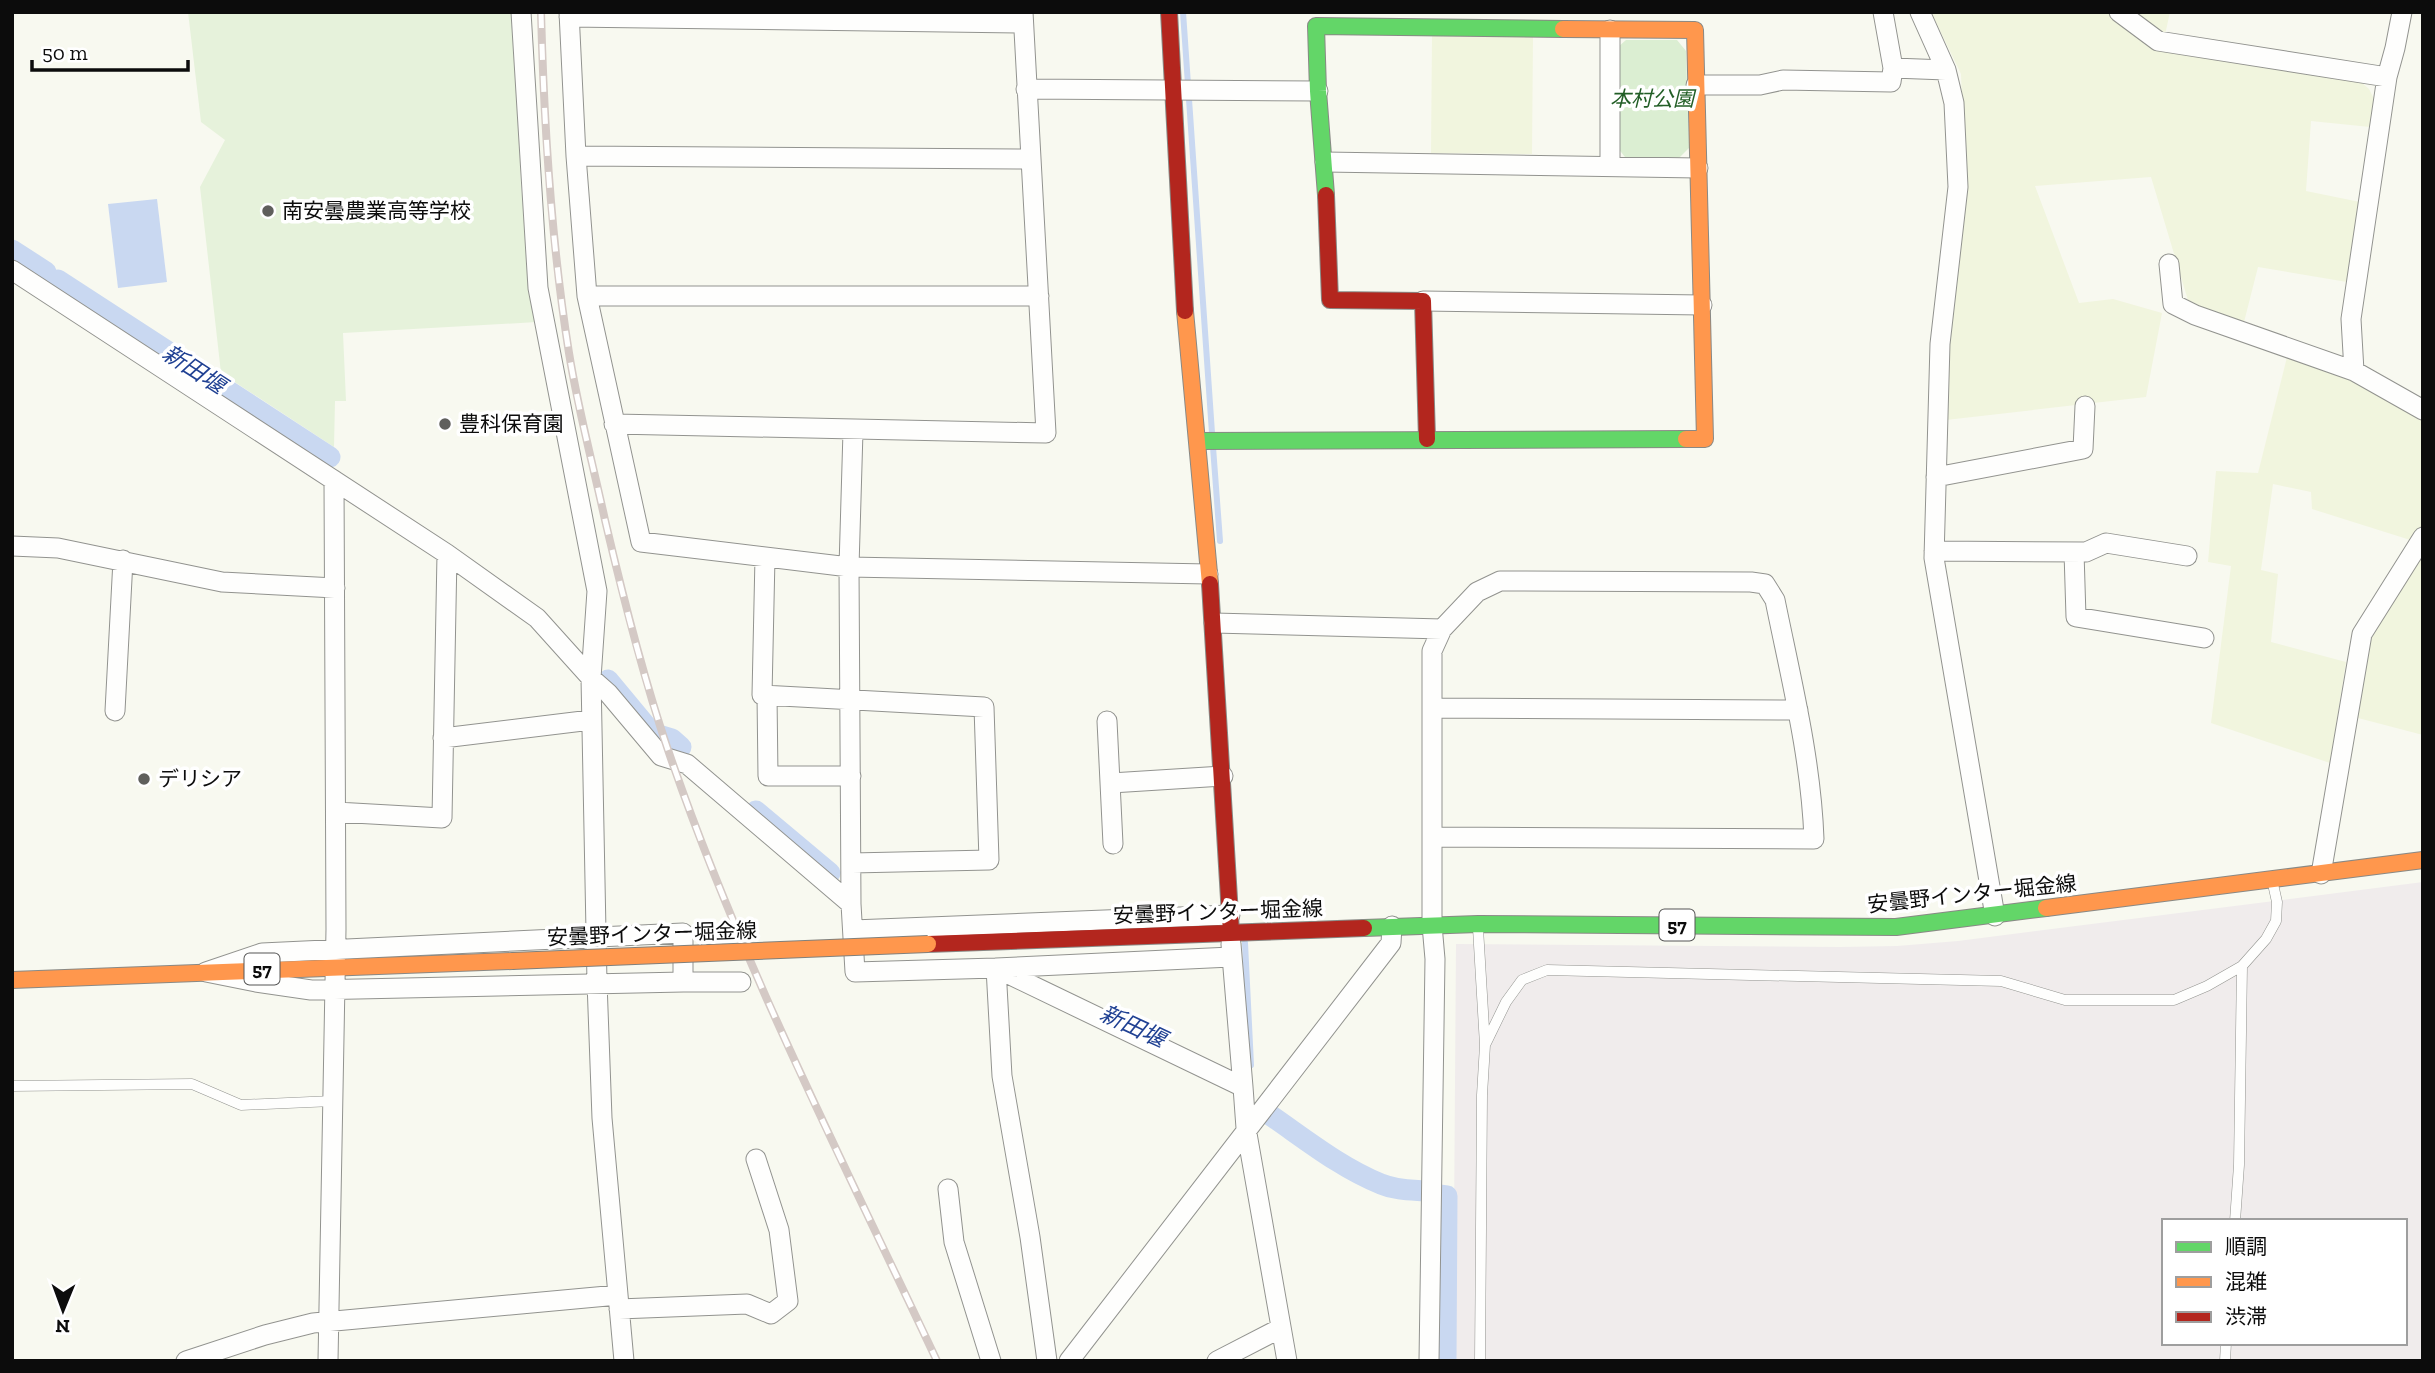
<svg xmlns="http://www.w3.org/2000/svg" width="2435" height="1373" font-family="'Zilla Slab','Noto Sans JP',serif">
<rect width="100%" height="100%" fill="#f8f9f0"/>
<path fill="#f0ecec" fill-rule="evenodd" d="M2423,882V1361H1453L1456,944L1840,947L1897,946L1958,941ZM2164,1221H2405V1343H2164Z"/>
<path fill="#f1f5de" d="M1931,12H2170L2162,49L2361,82L2369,89L2374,99L2370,127L2311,121L2306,191L2360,202L2347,282L2258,267L2243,326L2190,307L2151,177L2035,186L2079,303L2113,299L2162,313L2146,397L1946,420L1948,345L1965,188L1961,74Z
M1432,36L1533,37L1532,154L1431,153Z
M2287,357L2343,374L2423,421V544L2312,509L2311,492L2273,484L2261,570L2278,574L2271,642L2346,662L2330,763L2211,723L2231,566L2208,562L2216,471L2258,473Z
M2423,553V735L2358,718L2369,642Z"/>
<path fill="#dbeed2" d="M1626,40H1677L1686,51L1689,148L1679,158L1625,157L1617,147V48Z"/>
<path fill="#e6f2db" d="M188,12H514L521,187L537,322L343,333L346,401H335L334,447L221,373L200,187L225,140L201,122Z"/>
<path fill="#c9d8f1" d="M157,199L167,282L118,288L108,204Z"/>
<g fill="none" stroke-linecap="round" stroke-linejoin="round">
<path stroke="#c9d8f1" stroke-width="6" d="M1183,12L1212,433
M1213,447L1220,541
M1245,943L1251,1065"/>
<path stroke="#c9d8f1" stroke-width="21" d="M12,250L46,272
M58,280L330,457
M608,680L652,733L672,739L681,747
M756,811L830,873
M1270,1115C1305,1139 1341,1168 1381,1184C1395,1190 1410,1190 1424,1191
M1439,1195L1447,1196L1446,1361"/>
<g stroke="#92938f" stroke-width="11">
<path id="lane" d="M1478,928L1485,1045L1482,1095L1480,1361
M1485,1045L1506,1002L1522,980L1547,970L2001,981L2065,1000H2174L2207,986L2242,966L2266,939L2276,921L2277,902L2273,884
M12,1086L192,1084L241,1105L333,1101
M2235,1221L2239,1165L2242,966
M2225,1361L2226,1343"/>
</g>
<g stroke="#92938f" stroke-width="21">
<path id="street" d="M521,12L538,288L597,591L591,678L597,982L602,1118L624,1361
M569,12L576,156L587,296L641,542L849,567L1208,574
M1920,12L1946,70L1954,103L1958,187L1940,344L1934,558L1995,916
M2119,12L2158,41L2387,77
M2402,12L2395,48L2387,77L2351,319L2354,371L2423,410
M569,17L1023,23
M1893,68L1946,70
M1696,85H1760L1783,80L1891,82L1893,68L1883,12
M1026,89L1318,91
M576,156L1030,159
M1325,162L1698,168
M1610,166V30
M2169,264L2173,304L2195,315L2354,371
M12,270L447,554L537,618L591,678L608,693L661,756L687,764L851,904
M587,296H1039
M1423,301L1702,305
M614,424L1046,433L1023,12
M853,431L849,567L851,904L855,972L996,968L1231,957
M1936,477L2083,449L2085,406
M12,546L58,548L222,582L335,588
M1934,551L2086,552L2106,543L2187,556
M2074,552L2076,617L2204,638
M765,557L762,695L984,707L989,860L852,863
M1214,623L1442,629L1432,651V925L1435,959L1429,1361
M767,695L768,776H851
M1432,708L1798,710
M115,711L123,560
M1107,721L1113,844
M443,738L591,720
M1111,783L1223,776
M336,812L442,818L447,554
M1433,837L1814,839C1811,758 1791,679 1775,600L1765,584L1751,582L1500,581L1477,592L1442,629
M2321,874L2362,634L2423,537
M853,930L1230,915
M683,933V982L311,990L256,982L206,972L262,953Z
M1231,944L1243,1087
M996,968L1002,1076L1030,1237L1047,1361
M1000,970L1243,1087L1246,1128L1287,1361
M683,982H741
M948,1189L954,1242L991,1361
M619,1309L747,1304L771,1314L788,1301L779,1230L756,1159
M186,1361L265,1335L313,1323L618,1295
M328,1361L336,929L334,480
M1069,1361L1391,943L1392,926
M1217,1361L1279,1329"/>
</g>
<g stroke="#898985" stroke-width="18">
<path id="fast" d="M1326,195L1318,91L1316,26L1563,29
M1198,441L1686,439
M1364,928L1478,924L1896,927L2046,908"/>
</g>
<g stroke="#898985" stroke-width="18">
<path id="slow" d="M1563,29L1695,30L1705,439H1686
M1185,311L1210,584
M2046,908L2423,860
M12,980L512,961"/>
</g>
<g stroke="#898985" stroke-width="18">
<path id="jam" d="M1169,12L1185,311
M1326,195L1330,300L1423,301L1427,439
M1210,584L1231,932
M928,944L1364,928"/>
</g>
<use href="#lane" stroke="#fefefd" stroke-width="10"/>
<use href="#street" stroke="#fefefd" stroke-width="19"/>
<use href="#fast" stroke="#63d668" stroke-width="16"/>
<use href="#slow" stroke="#ff974d" stroke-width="16"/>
<use href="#jam" stroke="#b3261e" stroke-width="16"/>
<g stroke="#d4c9c5" stroke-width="8">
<path id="rail" d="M541,12C544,126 551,241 569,353C578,409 593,465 605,520C623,597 642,673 667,747C739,959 842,1159 937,1361"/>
</g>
<use href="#rail" stroke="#fff" stroke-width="5" stroke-dasharray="16" stroke-linecap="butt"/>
<g stroke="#80807c" stroke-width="18" stroke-linecap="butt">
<path id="slow-bridge" d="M512,961L928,944"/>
</g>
<use href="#slow-bridge" stroke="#ff974d" stroke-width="16"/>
</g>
<g fill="#5f5f5c" stroke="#fff" stroke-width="2.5">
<circle cx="268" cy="211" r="7"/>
<circle cx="445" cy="424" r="7"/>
<circle cx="144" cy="779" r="7"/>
</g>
<g text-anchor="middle" stroke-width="7" stroke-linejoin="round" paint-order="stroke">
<g fill="#fff" stroke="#555" stroke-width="2">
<rect x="1659.5" y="909.5" width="35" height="31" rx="5"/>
<rect x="244.5" y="953.5" width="35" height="31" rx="5"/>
</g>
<g font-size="19" font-weight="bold" fill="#0c0c0c">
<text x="1677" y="932">57</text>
<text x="262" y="976">57</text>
</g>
<g font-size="21" font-style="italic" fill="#225e26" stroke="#fff">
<text x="1652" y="106">本村公園</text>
</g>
<g font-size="21" fill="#0c0c0c" stroke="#fff" text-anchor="start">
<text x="282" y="218">南安曇農業高等学校</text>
<text x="459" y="431">豊科保育園</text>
<text x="158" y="786">デリシア</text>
</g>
<g font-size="21" fill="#0c0c0c" stroke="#fff">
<text transform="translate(1972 894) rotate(-6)" y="7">安曇野インター堀金線</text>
<text transform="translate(1218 912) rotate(-2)" y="7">安曇野インター堀金線</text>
<text transform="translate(652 934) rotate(-2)" y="7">安曇野インター堀金線</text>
</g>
<g font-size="23" font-style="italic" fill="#204193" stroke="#fff">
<text transform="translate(194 369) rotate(33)" y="8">新田堰</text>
<text transform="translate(1133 1026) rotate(25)" y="8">新田堰</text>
</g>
</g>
<rect width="2435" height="1373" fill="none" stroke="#0c0c0c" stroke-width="28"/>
<rect x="2162" y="1219" width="245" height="126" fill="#ffffff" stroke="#9e9e9e" stroke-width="2"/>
<rect x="2176" y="1242" width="35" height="10" fill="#63d668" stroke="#9e9e9e" stroke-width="2"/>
<text x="2225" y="1254" font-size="21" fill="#0c0c0c">順調</text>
<rect x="2176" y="1277" width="35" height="10" fill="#ff974d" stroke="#9e9e9e" stroke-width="2"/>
<text x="2225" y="1289" font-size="21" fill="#0c0c0c">混雑</text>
<rect x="2176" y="1312" width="35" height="10" fill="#b3261e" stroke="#9e9e9e" stroke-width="2"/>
<text x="2225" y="1324" font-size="21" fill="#0c0c0c">渋滞</text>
<g transform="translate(63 1310) rotate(181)" stroke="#ffffff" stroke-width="5" paint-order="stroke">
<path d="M0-5L12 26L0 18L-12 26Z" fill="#0c0c0c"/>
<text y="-10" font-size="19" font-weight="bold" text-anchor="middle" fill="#0c0c0c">N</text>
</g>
<path d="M32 60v10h156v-10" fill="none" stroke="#0c0c0c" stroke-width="3.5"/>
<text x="42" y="60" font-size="21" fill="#0c0c0c" stroke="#ffffff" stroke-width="5" paint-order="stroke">50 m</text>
</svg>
